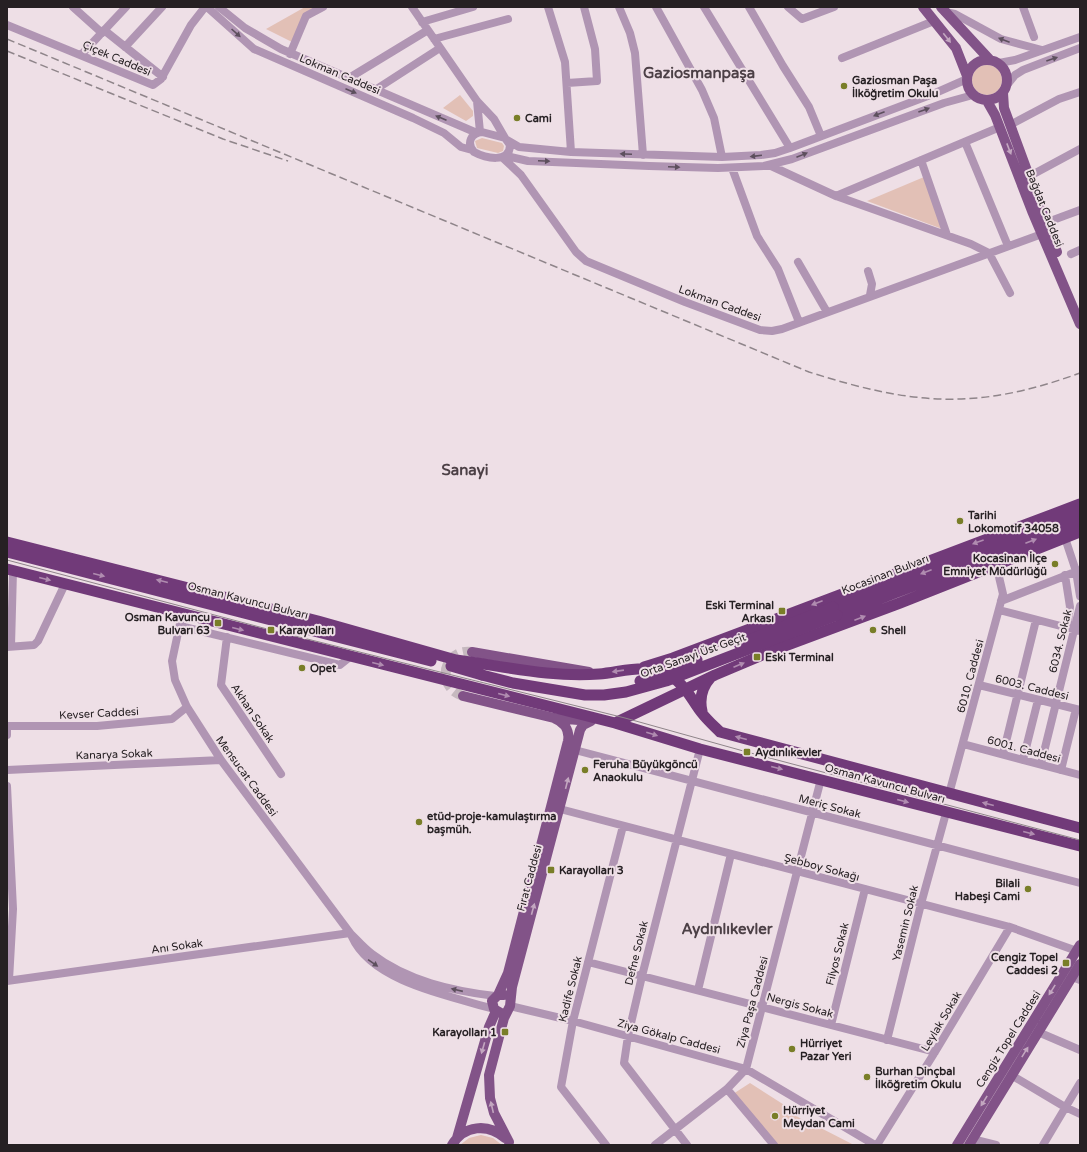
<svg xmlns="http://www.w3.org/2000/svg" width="1087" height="1152" font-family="'Varela Round',sans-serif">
<rect width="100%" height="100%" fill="#eedfe6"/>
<path fill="#e2c0b6" d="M305,7H317L292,42L266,29Z
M972 80a15 15 0 1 1 30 0a15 15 0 1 1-30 0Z
M460,95L473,111V116L466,121L443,108Z
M482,138L502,143L504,146L503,151L498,153L477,148L475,141Z
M924,177L945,230L867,201Z
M750,1083L789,1108L788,1111L813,1126L815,1125L854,1145H774L733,1094Z
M481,1135L493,1138L502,1145H460L469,1138Z"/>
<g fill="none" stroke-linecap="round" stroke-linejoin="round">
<path stroke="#c6b9bf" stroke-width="10" stroke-dasharray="10 5" stroke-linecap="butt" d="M463,696C435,687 443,648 472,652"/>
<path stroke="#b095b3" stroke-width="8" d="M73,7L102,33
M207,7L254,49L413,118L444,133L461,147L472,150
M219,7L245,28L281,49L477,133
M412,7L477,101L494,119L505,138
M548,7L565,62L571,152
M619,7L630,33L635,53L643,155
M656,7L702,90L714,118L722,157
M704,7L790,148
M749,7L783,66L809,107L821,136
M788,7L802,19L834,7
M1023,7L1034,37
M945,12L955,14L1001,39L1042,50
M422,22L473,7
M7,25L153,85L161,79L191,25L205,7
M104,30L163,77
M434,39L508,19
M125,47L162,7
M290,54L306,16L323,7
M81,55L126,7
M842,58L934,21
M999,63L1015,60L1080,37
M349,78L428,30
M567,83L597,81L595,49L584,7
M1007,85L1015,75L1023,70L1080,48
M375,90L440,48
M477,101L480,132
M1010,125L1059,99L1080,92
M482,132L505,138L510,145C510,164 485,158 474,152C466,143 471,133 482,132Z
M507,140L519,147L571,152L722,157L761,155L775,153L790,148L933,94L967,79
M965,142L1008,246
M506,156L528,161L649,166L718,168L764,166L792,159L944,103L973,95
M503,158L521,175L576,252L586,261L685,302L760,330L772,331L782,329L1042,234
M921,160L947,235
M769,165L836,196L971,244L989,253L1010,293
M732,168L757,236L778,269L799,322
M1028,177L1080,149
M836,196L1000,127
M1045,223L1080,210
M1071,254L1080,250
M798,262L827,312
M868,271L872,284L870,295
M1065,538L1076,571L1080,596
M1065,575L1070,607L1067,628
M1001,601L1080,570
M999,610L1080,631
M182,614L172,661L175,680L187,707L221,760L350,933C357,940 364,948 372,954C407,981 453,991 495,996
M180,626L340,665L350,657
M227,637L221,685L281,774
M11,646L13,571
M7,647L34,645L38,641L65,584
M979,685L1080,710
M7,726H97L172,719L187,707
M7,735V726
M963,744L1080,775
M575,750L1080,883
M1003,754L1036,620
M1023,760L1038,700
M1041,764L1080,606
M7,770L221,760
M1061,770L1076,709
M7,786L13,909L9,980
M949,794L1003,594L996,564
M560,809L1010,927L1077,951
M352,937C372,982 450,996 494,1009
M588,962L935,1052
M1072,977L1080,980
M7,981L350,933
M698,990L731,854
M510,1006L573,1021L746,1069L875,1145
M831,1025L865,889
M1038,1032L1080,1050
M887,1040L921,904L946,813
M1011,1075L1065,1107L1080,1114
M727,1089L774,1145
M972,1139L996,1145
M606,1145L561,1087L573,1021L623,826
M655,1145L727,1089L746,1069L821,779
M687,1145L624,1063L628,1036L642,976L700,749
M877,1145L935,1052L1010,927
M1043,1145L1080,1083"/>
<path stroke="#825388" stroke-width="10" d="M923,7L956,48L967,76
M941,7L990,60
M967 80a20 20 0 1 1 40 0a20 20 0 1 1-40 0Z
M1003,93L1004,108L1057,252
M987,101L995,115L1032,211L1080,324
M472,652L589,672
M463,696L554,718L591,721
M498,995L508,973L568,741C570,730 564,722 554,718
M501,1013L494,1009L492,1001L498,995H504
M457,1138L489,1027L496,1011
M509,1142L494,1113L490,1098L489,1075L504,1018L510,1006L512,987L580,730L583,725L591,721
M452,1145C464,1125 488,1123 505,1138
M957,1145L1080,945
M969,1145L1080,964"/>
<path stroke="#713a79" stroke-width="11" d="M7,542L318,621L463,662
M7,552L431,661
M7,569L615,723L700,749L1080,846
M833,607L1080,513
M837,615L1080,522
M456,660C503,666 552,678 599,674C623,672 647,662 670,676C686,685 691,699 701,712C707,720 714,726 720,732L1080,828
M451,666L482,675
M644,667L673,658L1080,504
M702,711C699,698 702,687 711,677
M611,722L615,723L715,675L774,650L900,603L1080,532"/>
<path stroke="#8f858a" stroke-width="1" d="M7,560L271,630L625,718L747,752L1080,840"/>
<path stroke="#8f858a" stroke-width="1.5" stroke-dasharray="8 4" stroke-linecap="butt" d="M7,39L809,372C913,405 976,411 1080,373
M7,51L223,139L288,161"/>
<path stroke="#713a79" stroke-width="11" d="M739,644L833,607
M482,675L513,683L585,695H604L626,692L666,681L837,615
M640,681L697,660"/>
</g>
<defs><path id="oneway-solid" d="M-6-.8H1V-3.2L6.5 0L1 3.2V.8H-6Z"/></defs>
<g fill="#5d4f5d">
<use href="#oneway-solid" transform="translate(236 33) rotate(42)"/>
<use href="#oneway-solid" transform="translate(1004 40) rotate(-159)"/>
<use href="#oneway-solid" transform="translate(1052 59) rotate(-19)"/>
<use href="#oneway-solid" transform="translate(351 91) rotate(23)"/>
<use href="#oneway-solid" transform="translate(924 110) rotate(-20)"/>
<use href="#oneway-solid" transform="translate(879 114) rotate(159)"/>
<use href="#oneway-solid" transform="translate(441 118) rotate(-157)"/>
<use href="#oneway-solid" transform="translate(626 154) rotate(-178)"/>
<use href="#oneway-solid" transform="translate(802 155) rotate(-22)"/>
<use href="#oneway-solid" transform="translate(756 156) rotate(173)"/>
<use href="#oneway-solid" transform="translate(544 161) rotate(2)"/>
<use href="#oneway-solid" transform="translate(674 167) rotate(2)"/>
<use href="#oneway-solid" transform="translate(373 963) rotate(35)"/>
<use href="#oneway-solid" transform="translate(457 990) rotate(-167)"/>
</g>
<g fill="#c3a7c0">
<use href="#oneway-solid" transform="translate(947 38) rotate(52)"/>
<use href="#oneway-solid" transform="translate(1009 149) rotate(69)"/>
<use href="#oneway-solid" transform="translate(567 783) rotate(-76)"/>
<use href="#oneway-solid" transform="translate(533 909) rotate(-75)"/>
<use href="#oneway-solid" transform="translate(1052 990) rotate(122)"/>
<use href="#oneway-solid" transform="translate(483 1048) rotate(106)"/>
<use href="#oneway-solid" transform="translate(1025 1052) rotate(-58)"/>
<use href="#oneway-solid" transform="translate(984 1101) rotate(122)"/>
<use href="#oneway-solid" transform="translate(492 1107) rotate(-103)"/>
</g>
<g fill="#b08cb0">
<use href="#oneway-solid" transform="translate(1031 541) rotate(-21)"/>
<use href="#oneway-solid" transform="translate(978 542) rotate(160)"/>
<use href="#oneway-solid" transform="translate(926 572) rotate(159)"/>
<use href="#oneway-solid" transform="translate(99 575) rotate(14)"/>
<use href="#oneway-solid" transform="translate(45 579) rotate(14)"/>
<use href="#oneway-solid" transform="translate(162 581) rotate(-166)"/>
<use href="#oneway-solid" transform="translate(817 603) rotate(159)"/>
<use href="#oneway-solid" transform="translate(860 618) rotate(-21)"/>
<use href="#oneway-solid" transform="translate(238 629) rotate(14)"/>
<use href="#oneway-solid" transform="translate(378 664) rotate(14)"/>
<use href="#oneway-solid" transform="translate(739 665) rotate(-23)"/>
<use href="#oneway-solid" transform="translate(618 671) rotate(172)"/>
<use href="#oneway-solid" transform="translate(504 695) rotate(14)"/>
<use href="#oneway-solid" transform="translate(652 734) rotate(17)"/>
<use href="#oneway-solid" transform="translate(741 738) rotate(-165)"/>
<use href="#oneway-solid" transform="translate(777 768) rotate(14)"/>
<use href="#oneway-solid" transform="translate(903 801) rotate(15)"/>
<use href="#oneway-solid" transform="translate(988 804) rotate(-165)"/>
<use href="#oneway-solid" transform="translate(1029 833) rotate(14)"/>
</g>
<g fill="#797e28" stroke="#eedfe6" stroke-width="1.5">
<circle cx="844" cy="86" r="4"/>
<circle cx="517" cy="118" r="4"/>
<circle cx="960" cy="521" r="4"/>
<circle cx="1055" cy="564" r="4"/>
<rect x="778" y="607" width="8" height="8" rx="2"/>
<rect x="214" y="619" width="8" height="8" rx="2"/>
<rect x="267" y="626" width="8" height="8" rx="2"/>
<circle cx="873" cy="630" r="4"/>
<rect x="753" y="653" width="8" height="8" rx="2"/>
<circle cx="302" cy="668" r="4"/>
<rect x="743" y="748" width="8" height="8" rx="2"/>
<circle cx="585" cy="770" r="4"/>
<circle cx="419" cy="822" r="4"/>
<rect x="547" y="866" width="8" height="8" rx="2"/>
<circle cx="1028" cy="889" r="4"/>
<rect x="1062" y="959" width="8" height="8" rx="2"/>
<rect x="501" y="1028" width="8" height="8" rx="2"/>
<circle cx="792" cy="1049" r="4"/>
<circle cx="867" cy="1077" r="4"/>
<circle cx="775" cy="1116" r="4"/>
</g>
<g text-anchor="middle" stroke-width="4" stroke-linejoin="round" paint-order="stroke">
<g font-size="11" fill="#262023" stroke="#eedfe6">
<text transform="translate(117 58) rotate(23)" y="4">Çiçek Caddesi</text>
<text transform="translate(340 74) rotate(23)" y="4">Lokman Caddesi</text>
<text transform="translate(1045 208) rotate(68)" y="4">Bağdat Caddesi</text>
<text transform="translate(720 303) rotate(20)" y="4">Lokman Caddesi</text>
<text transform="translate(885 574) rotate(-21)" y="4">Kocasinan Bulvarı</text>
<text transform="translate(248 600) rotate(14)" y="4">Osman Kavuncu Bulvarı</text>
<text transform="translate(1060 641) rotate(-76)" y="4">6034. Sokak</text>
<text transform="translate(693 655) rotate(-20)" y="4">Orta Sanayi Üst Geçit</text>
<text transform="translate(970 676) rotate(-75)" y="4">6010. Caddesi</text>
<text transform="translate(1032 687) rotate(14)" y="4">6003. Caddesi</text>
<text transform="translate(99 713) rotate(-3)" y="4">Kevser Caddesi</text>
<text transform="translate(253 713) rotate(56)" y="4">Akhan Sokak</text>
<text transform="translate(1024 749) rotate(15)" y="4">6001. Caddesi</text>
<text transform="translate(114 754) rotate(-2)" y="4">Kanarya Sokak</text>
<text transform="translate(247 776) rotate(54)" y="4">Mensucat Caddesi</text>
<text transform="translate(885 783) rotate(15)" y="4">Osman Kavuncu Bulvarı</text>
<text transform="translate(830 806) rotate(15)" y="4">Meriç Sokak</text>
<text transform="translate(822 867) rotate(15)" y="4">Şebboy Sokağı</text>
<text transform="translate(529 878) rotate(-75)" y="4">Fırat Caddesi</text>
<text transform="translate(905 923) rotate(-76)" y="4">Yasemin Sokak</text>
<text transform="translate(177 946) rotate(-8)" y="4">Anı Sokak</text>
<text transform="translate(636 953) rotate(-76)" y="4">Defne Sokak</text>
<text transform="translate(837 954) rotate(-76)" y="4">Filyos Sokak</text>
<text transform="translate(570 989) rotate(-76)" y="4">Kadife Sokak</text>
<text transform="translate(752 1002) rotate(-75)" y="4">Ziya Paşa Caddesi</text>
<text transform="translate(800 1005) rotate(15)" y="4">Nergis Sokak</text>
<text transform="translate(941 1021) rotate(-59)" y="4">Leylak Sokak</text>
<text transform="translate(669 1036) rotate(15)" y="4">Ziya Gökalp Caddesi</text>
<text transform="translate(1008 1039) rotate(-58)" y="4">Cengiz Topel Caddesi</text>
</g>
<g font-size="11" font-weight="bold" fill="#262023" stroke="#eedfe6" text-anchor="start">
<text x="852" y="84">Gaziosman Paşa<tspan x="852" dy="13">İlköğretim Okulu</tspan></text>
<text x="525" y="122">Cami</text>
<text x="968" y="519">Tarihi<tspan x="968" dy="13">Lokomotif 34058</tspan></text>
<text x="1047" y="562" text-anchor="end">Kocasinan İlçe<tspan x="1047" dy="13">Emniyet Müdürlüğü</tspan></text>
<text x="774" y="609" text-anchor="end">Eski Terminal<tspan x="774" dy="13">Arkası</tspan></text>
<text x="210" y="621" text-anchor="end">Osman Kavuncu<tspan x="210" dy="13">Bulvarı 63</tspan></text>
<text x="279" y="634">Karayolları</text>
<text x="881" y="634">Shell</text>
<text x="765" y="661">Eski Terminal</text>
<text x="310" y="672">Opet</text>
<text x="755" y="756">Aydınlıkevler</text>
<text x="593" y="768">Feruha Büyükgöncü<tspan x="593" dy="13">Anaokulu</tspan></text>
<text x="427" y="820">etüd-proje-kamulaştırma<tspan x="427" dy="13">başmüh.</tspan></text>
<text x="559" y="874">Karayolları 3</text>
<text x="1020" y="887" text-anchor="end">Bilali<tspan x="1020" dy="13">Habeşi Cami</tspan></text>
<text x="1058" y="961" text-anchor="end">Cengiz Topel<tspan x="1058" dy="13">Caddesi 2</tspan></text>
<text x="497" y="1036" text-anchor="end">Karayolları 1</text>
<text x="800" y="1047">Hürriyet<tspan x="800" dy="13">Pazar Yeri</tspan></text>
<text x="875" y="1075">Burhan Dinçbal<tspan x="875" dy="13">İlköğretim Okulu</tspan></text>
<text x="783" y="1114">Hürriyet<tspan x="783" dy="13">Meydan Cami</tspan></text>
</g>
<g font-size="15" font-weight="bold" fill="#4c4046" stroke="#eedfe6">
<text x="699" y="78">Gaziosmanpaşa</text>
<text x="465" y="475">Sanayi</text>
<text x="727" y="934">Aydınlıkevler</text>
</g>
</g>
<rect width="1087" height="1152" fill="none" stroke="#262023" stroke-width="16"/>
</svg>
